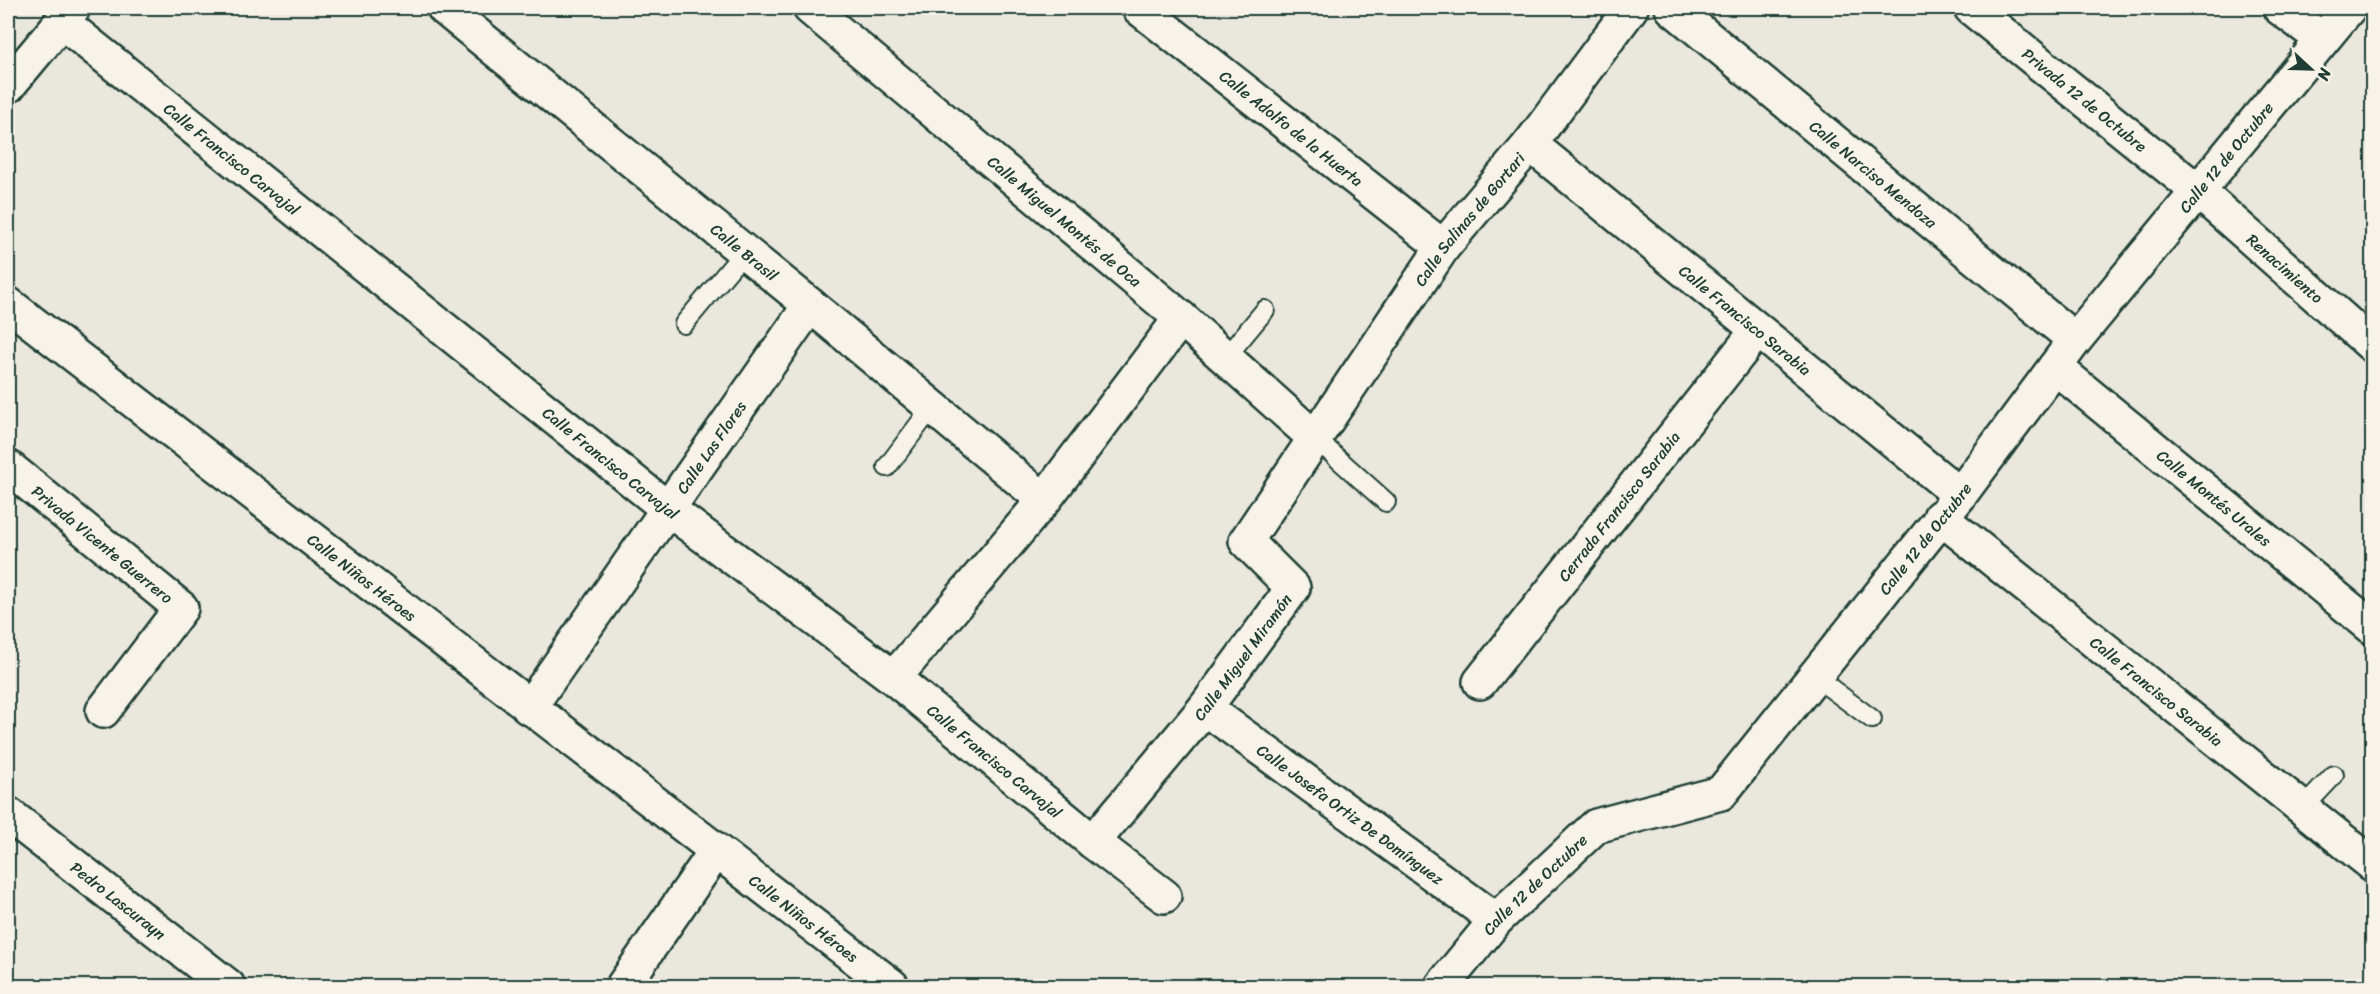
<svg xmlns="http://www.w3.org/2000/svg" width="2380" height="994" font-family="Sriracha,sans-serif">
<rect width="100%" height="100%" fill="#eae8dd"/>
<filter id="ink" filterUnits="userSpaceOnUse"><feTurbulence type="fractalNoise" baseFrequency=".0167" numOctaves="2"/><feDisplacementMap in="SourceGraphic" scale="12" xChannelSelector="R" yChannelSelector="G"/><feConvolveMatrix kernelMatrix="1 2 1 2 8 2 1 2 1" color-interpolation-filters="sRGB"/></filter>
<g filter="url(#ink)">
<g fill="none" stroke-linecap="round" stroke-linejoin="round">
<g stroke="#1f3d34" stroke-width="22">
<path id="lane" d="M684,324L744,252
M1226,357L1265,310
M1316,439L1386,502
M887,467L932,407
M1814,676L1872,719
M2303,808L2334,775"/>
</g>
<g stroke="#1f3d34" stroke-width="38">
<g id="street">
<path id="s1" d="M444,8L810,305L1044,500"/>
<path id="s2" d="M810,8L1181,318L1316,439"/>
<path id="s3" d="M1139,8L1443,247"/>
<path id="s4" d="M1672,8L2075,340"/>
<path id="s5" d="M1971,8L2199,192L2372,345"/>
<path d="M2280,8L2322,39"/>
<path id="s6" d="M62,22L668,509L894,678L1093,842L1164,896"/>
<path id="s7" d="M1530,144L1960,495"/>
<path id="s8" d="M2055,367L2372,627"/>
<path id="s9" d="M8,467L181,608L103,711"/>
<path id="s10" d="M1940,517L2372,864"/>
<path d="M894,678L1044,500L1181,318"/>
<path id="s11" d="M1480,682L1757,331"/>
<path id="s12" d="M529,708L810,305"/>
<path id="s13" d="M1205,708L1496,920"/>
<path id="s14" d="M8,814L228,986"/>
<path id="s15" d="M1093,842L1205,708L1293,588L1246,541L1443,247L1530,144L1631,8"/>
<path d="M623,986L716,851"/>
</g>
</g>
<g stroke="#1f3d34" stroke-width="38">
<g id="secondary">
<path d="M8,86L73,8"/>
<path id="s16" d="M8,304L892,986"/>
<path id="s17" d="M1442,986L1496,920L1596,826L1721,793L1960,495L2075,340L2349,8"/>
</g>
</g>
<use href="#lane" stroke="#f7f3e8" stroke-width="18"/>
<use href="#street" stroke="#f7f3e8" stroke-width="33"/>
<use href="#secondary" stroke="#f7f3e8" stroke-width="33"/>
</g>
</g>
<g text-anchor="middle" stroke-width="4.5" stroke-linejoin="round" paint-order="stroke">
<g font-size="16" fill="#1f3d34" stroke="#f7f3e8">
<text dy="6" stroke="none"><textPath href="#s5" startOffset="146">Privada 12 de Octubre</textPath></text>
<text dy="6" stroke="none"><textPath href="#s3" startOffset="194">Calle Adolfo de la Huerta</textPath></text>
<text dy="6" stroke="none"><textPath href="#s17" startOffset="1164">Calle 12 de Octubre</textPath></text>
<text dy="6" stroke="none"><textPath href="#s6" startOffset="218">Calle Francisco Carvajal</textPath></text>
<text dy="6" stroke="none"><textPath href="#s4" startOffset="261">Calle Narciso Mendoza</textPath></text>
<text dy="6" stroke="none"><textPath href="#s15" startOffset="782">Calle Salinas de Gortari</textPath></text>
<text dy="6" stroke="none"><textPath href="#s2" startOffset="332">Calle Miguel Montés de Oca</textPath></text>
<text dy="6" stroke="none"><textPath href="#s1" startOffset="387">Calle Brasil</textPath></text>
<text dy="6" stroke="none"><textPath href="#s5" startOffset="408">Renacimiento</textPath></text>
<text dy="6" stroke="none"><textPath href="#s7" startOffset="278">Calle Francisco Sarabia</textPath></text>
<text dy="6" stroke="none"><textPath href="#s12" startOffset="318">Calle Las Flores</textPath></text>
<text dy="6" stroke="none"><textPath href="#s6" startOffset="704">Calle Francisco Carvajal</textPath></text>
<text dy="6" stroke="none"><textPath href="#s8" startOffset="206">Calle Montés Urales</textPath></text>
<text dy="6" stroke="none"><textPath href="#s11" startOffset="224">Cerrada Francisco Sarabia</textPath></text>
<text dy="6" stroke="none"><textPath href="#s17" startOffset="678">Calle 12 de Octubre</textPath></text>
<text dy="6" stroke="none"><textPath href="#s9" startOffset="122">Privada Vicente Guerrero</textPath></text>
<text dy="6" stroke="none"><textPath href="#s16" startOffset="447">Calle Niños Héroes</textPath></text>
<text dy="6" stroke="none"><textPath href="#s15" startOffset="238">Calle Miguel Miramón</textPath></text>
<text dy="6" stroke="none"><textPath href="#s10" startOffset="278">Calle Francisco Sarabia</textPath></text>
<text dy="6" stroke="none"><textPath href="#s6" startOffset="1190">Calle Francisco Carvajal</textPath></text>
<text dy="6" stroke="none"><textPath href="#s13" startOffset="180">Calle Josefa Ortiz De Domínguez</textPath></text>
<text dy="6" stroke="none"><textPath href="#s17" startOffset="138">Calle 12 de Octubre</textPath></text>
<text dy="6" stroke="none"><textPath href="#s14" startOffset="140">Pedro Lascurayn</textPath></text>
<text dy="6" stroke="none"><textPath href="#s16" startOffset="1005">Calle Niños Héroes</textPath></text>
</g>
</g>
<rect width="2380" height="994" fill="none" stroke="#f7f3e8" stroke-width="30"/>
<rect x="15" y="15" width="2350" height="964" fill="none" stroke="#1f3d34" stroke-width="2" filter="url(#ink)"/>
<g transform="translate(2311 69) rotate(112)" stroke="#f7f3e8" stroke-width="4.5" paint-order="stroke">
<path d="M0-4.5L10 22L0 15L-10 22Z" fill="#1f3d34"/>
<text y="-9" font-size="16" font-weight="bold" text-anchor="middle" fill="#1f3d34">N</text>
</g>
</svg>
